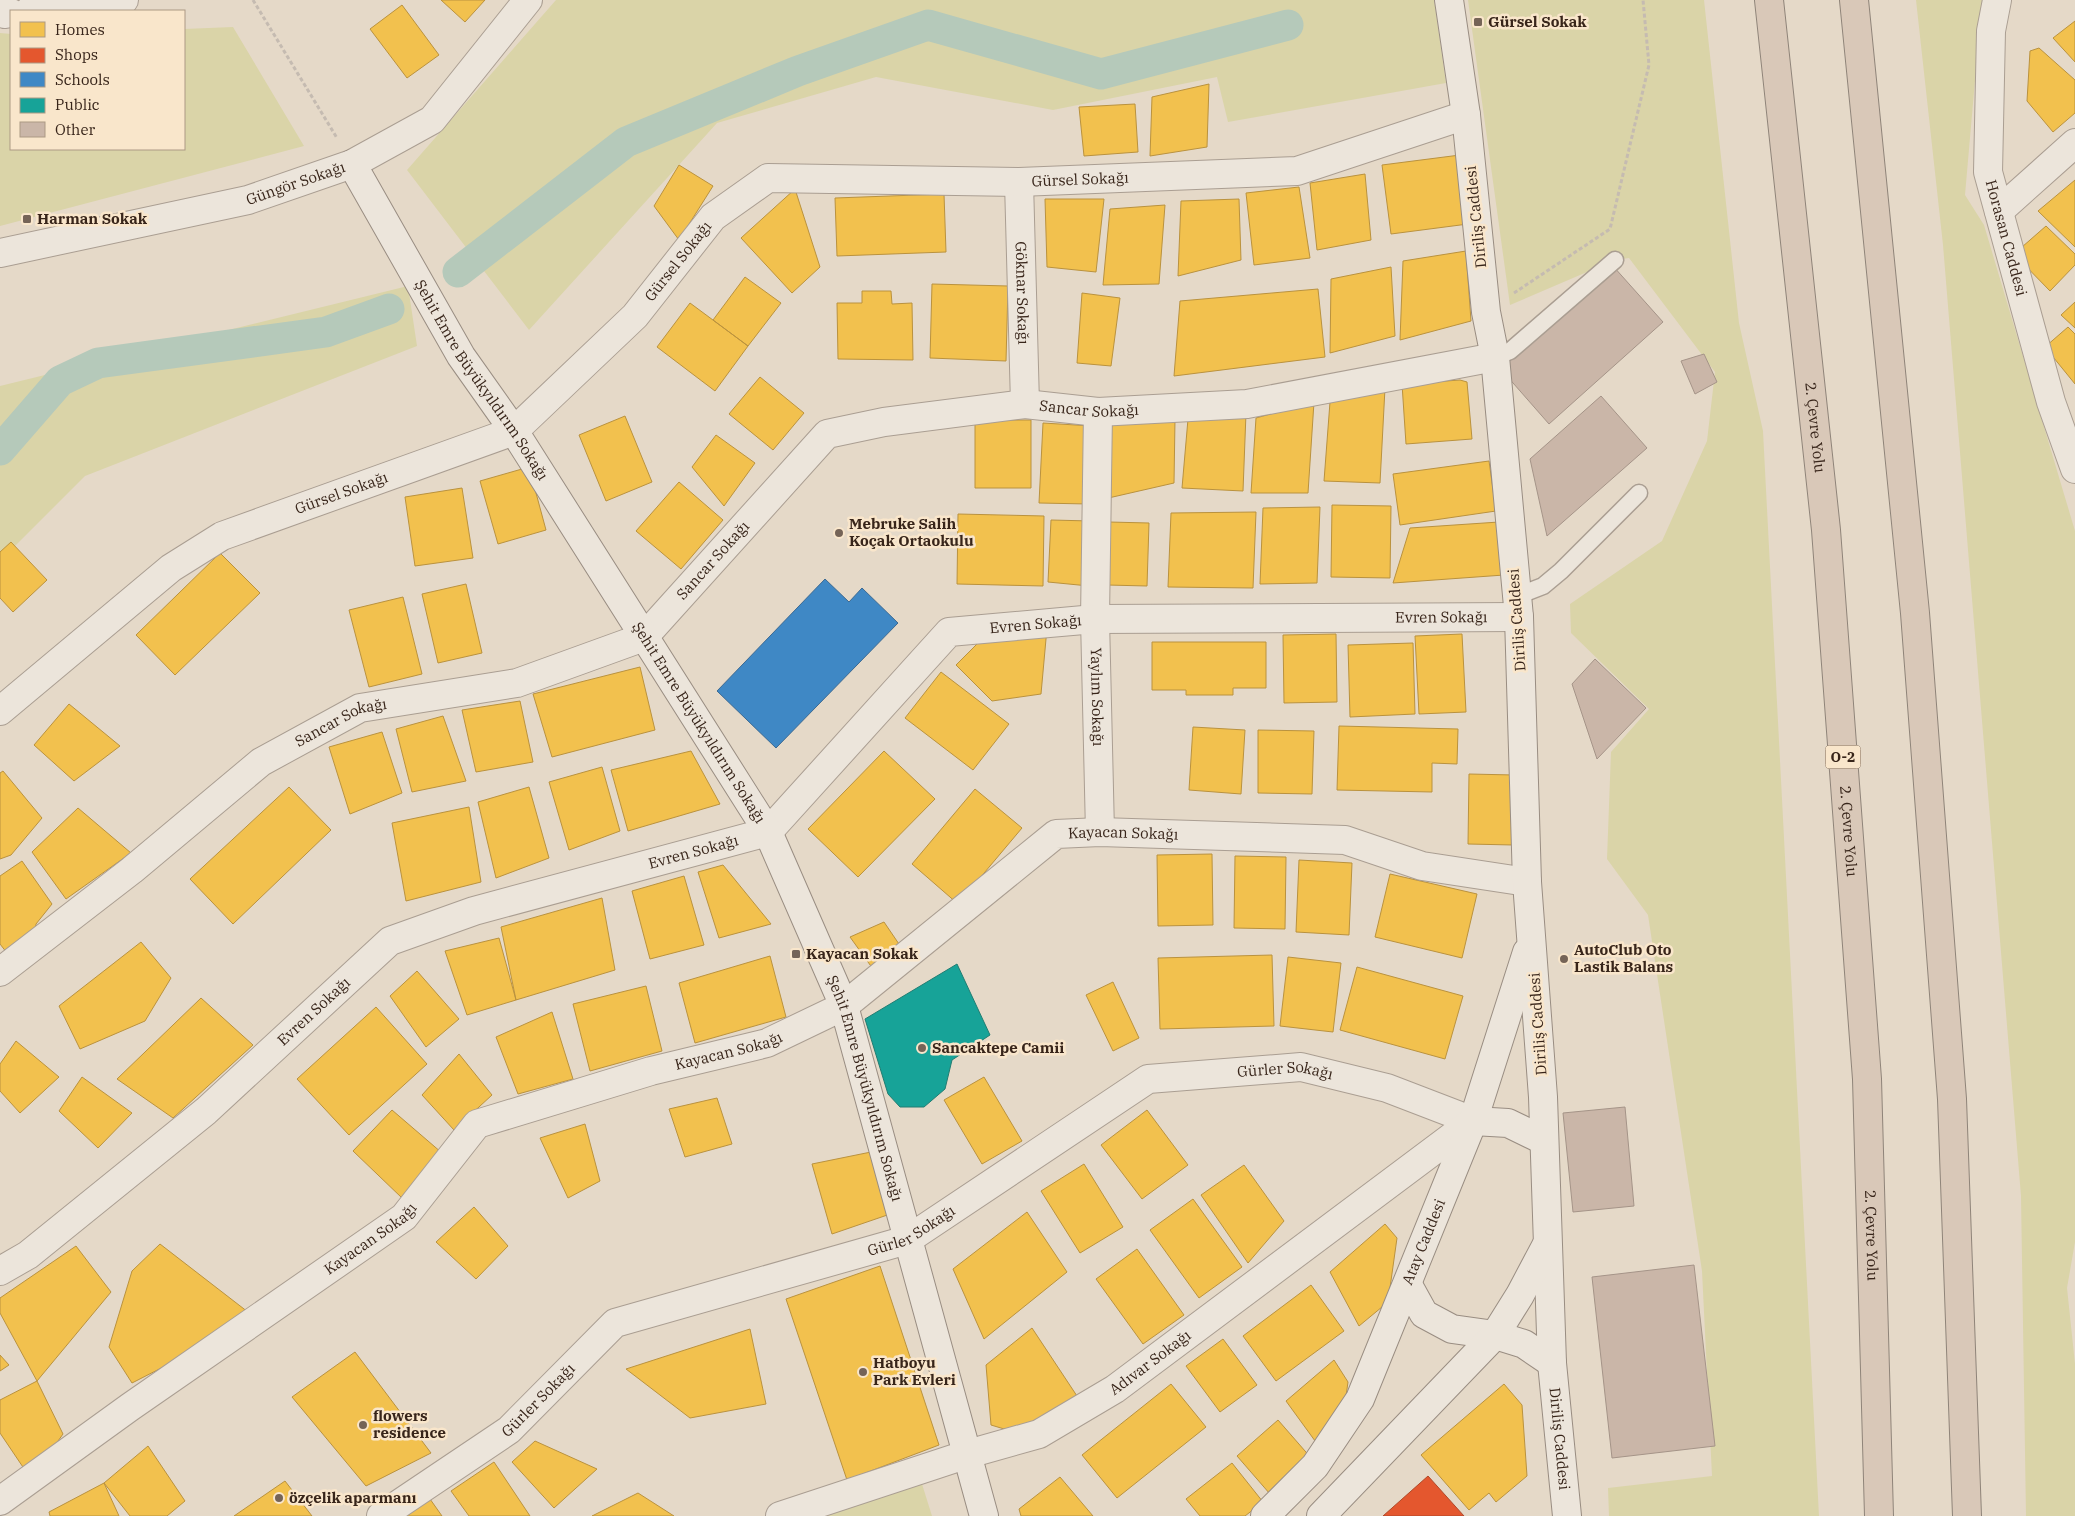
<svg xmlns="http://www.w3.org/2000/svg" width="2075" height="1516" font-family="'IBM Plex Serif',serif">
<rect width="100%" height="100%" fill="#e5d9c8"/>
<path fill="#dad4a8" d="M556,0H1434L1446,83L1228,122L1217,77L1053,110L876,77L717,123L529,330L407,170Z
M1468,0H1704L1739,323L1763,431L1819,1516H1609L1608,1488L1712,1476L1702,1271L1648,915L1607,859L1611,752L1649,709L1571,633L1570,604L1662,541L1707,441L1715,372L1629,258L1615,260L1510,305Z
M1916,0H1982L1965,195L1984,225L2075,531V1242L2067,1288L2075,1364V1516H2026L2021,1196L1943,245Z
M233,27L304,146L0,226V33L11,34V149H184V29Z
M408,286L417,346L85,476L0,561V386Z
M922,1484L932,1516H824Z"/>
<path fill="#f2c14e" stroke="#ba923e" d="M441,0H485L465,22Z
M402,5L439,55L407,78L370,29Z
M2075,21V62L2053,38Z
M2039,48L2075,80V113L2053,132L2027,101L2030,51Z
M1209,84L1207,147L1150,156L1152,97Z
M1135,104L1138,152L1084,156L1079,107Z
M1460,155L1468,224L1391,234L1382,165Z
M679,165L713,186L679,240L654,206Z
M1365,174L1371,240L1317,250L1310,183Z
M2075,180V247L2038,211Z
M1299,187L1310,258L1254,265L1246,193Z
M795,189L820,267L792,293L741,238Z
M944,194L946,252L837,256L835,198Z
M1045,199H1104L1096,272L1047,267Z
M1239,199L1241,260L1178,276L1181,201Z
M1165,205L1159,284L1103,285L1110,209Z
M2046,226L2075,254V265L2050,291L2014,254Z
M1466,251L1471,321L1400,340L1403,261Z
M1391,267L1395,336L1330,353L1331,279Z
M745,277L781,303L748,346L713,320Z
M932,284L1008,286L1006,361L930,358Z
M1318,289L1325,357L1174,376L1180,301Z
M862,291H891L892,304L912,303L913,360L838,359L837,303H862Z
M1082,293L1120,298L1111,366L1077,363Z
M2075,302V328L2061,315Z
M690,303L748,346L715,391L657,347Z
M2068,327L2075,334V384L2045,347Z
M760,377L804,413L773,450L729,414Z
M1460,380L1467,382L1472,439L1406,444L1402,384Z
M1385,388L1380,483L1324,481L1330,402Z
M1314,402L1308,493H1251L1256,418Z
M1246,413L1243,491L1182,488L1188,419Z
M625,416L652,482L606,501L579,435Z
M1102,418L1175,419L1174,483L1104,499Z
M975,420H1031V488H975Z
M1043,423L1092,426L1088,504L1039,503Z
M716,435L755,463L724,506L692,467Z
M1489,461L1496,511L1400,525L1393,474Z
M529,467L546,530L498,544L480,481Z
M679,482L723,520L681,569L636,531Z
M462,488L473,558L415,566L405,497Z
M1332,505L1391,506L1390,578L1331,577Z
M1320,507L1317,583L1260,584L1263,508Z
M1256,512L1253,588L1168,587L1171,513Z
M958,514L1044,516L1043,586L957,584Z
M1051,520L1091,521L1089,586L1048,582Z
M1109,522L1149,523L1147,586L1107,585Z
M1499,522L1504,575L1393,583L1410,528Z
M11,542L47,580L13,612L0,598V552Z
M220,553L260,593L175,675L136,635Z
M466,584L482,653L438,663L422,594Z
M403,597L422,674L369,687L349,610Z
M1047,628L1041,694L992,701L956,665L978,643Z
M1336,634L1337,702L1284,703L1283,635Z
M1462,634L1466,712L1419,714L1415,636Z
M1152,642H1266V688H1233V695H1186V690H1152Z
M1413,643L1415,714L1350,717L1348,645Z
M640,667L655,730L552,757L533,694Z
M941,672L1009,724L973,770L905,718Z
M520,701L533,762L476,772L462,710Z
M69,704L120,746L74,781L34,745Z
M443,716L466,781L412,792L396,729Z
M1339,726L1458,729L1457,764L1432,763V792L1337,790Z
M1193,727L1245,730L1241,794L1189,790Z
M1258,730L1314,731L1312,794L1258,793Z
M382,732L402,793L350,814L329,747Z
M691,751L720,804L628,831L611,770Z
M884,751L935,799L858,877L808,829Z
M602,767L620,831L569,850L549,782Z
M3,771L42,818L11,855L0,859V773Z
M1469,774L1514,775L1513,845L1468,844Z
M289,787L331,830L233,924L190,879Z
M529,787L549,858L496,878L478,802Z
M975,789L1022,828L958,904L912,864Z
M469,807L481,882L406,901L392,823Z
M78,808L131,853L66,899L32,852Z
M1212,854L1213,925L1158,926L1157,855Z
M1235,856L1286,857L1285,929L1234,928Z
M1299,860L1352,863L1349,935L1296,932Z
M22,861L52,904L36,924L35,933L7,953L0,944V876Z
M723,865L771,924L719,938L698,872Z
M1390,874L1477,894L1462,958L1375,937Z
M684,876L704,945L650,959L632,891Z
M602,898L615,970L516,1000L501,927Z
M884,922L901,947L873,969L850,937Z
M499,938L516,1000L467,1015L445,951Z
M141,942L171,978L145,1021L80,1049L59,1006Z
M1272,955L1274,1026L1160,1029L1158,958Z
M770,956L786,1017L695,1043L679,983Z
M1288,957L1341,963L1333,1032L1280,1026Z
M1357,967L1463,996L1445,1059L1340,1030Z
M417,971L459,1019L426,1047L390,996Z
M1113,982L1139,1038L1113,1051L1086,995Z
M646,986L662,1051L590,1071L573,1004Z
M201,998L253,1045L173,1118L117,1079Z
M376,1007L427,1064L349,1135L297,1079Z
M552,1012L573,1079L518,1094L496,1037Z
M16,1041L59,1077L20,1113L0,1091V1064Z
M459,1054L492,1095L454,1130L422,1095Z
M82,1077L132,1113L98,1148L59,1111Z
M984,1077L1022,1141L982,1164L944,1100Z
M717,1098L732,1144L685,1157L669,1109Z
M392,1110L449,1159L402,1198L353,1151Z
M1147,1110L1188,1165L1142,1199L1101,1145Z
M585,1124L600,1181L568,1198L540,1138Z
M871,1152L899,1211L832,1234L812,1164Z
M1084,1164L1123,1227L1080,1253L1041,1191Z
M1244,1165L1284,1221L1248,1263L1201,1195Z
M1193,1199L1242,1267L1199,1298L1150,1230Z
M474,1207L508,1246L476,1279L436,1242Z
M1027,1212L1067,1272L984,1339L953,1269Z
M1385,1224L1397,1238L1388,1302L1359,1326L1330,1272Z
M160,1244L257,1319L132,1383L109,1347L132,1271Z
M76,1246L111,1292L37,1381L0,1313V1298Z
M1137,1249L1184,1315L1143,1344L1096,1279Z
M880,1266L939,1445L847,1480L786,1299Z
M1311,1285L1344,1331L1276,1381L1243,1336Z
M1032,1328L1077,1396L1024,1435L991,1425L986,1365Z
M750,1329L766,1404L690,1418L626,1369Z
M1223,1339L1257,1385L1220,1412L1186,1366Z
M355,1352L431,1453L366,1486L292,1397Z
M0,1355L9,1365L0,1371Z
M1334,1360L1348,1382L1342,1424L1318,1445L1286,1401Z
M37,1381L63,1434L31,1479L0,1433V1400Z
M1171,1384L1206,1427L1117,1498L1082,1455Z
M1504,1384L1522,1405L1527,1476L1496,1502L1489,1493L1469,1510L1421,1455Z
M1278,1420L1312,1459L1270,1494L1237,1456Z
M535,1441L597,1469L554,1508L512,1462Z
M148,1446L185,1501L167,1516H130L104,1483Z
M494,1462L530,1516H469L451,1491Z
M1232,1463L1263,1502L1245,1516H1200L1186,1499Z
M1060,1477L1093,1516H1021L1019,1509Z
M285,1481L312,1516H234Z
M104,1483L119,1516H50L49,1512Z
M638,1493L674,1516H592Z
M430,1499L442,1516H406Z"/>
<path fill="#e4572e" stroke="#b04828" d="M1428,1476L1464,1516H1383Z"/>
<path fill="#3f88c5" stroke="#3d6a92" d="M825,579L849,602L862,588L898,623L776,748L717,691Z"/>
<path fill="#17a398" stroke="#217d72" d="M957,964L990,1035L952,1060L945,1089L924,1107H900L888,1094L865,1019Z"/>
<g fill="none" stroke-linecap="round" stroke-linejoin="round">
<path stroke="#b5c9ba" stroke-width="31" d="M458,272L626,142L798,71L928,25L1101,74L1288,25
M0,450L60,381L98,363L326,332L389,309"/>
</g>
<path fill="#cab6a8" stroke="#a59488" d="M1613,266L1663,322L1549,424L1499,367Z
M1704,354L1717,382L1695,394L1681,361Z
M1601,396L1647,448L1547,536L1530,459Z
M1595,659L1646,708L1597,759L1572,684Z
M1625,1107L1634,1206L1573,1212L1563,1113Z
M1694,1265L1715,1446L1612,1458L1592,1277Z"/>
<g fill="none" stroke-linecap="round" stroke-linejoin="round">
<g stroke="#aa9e92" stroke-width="19">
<path id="lane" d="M1495,357L1510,351L1615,260
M1517,596L1543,586L1561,571L1639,493"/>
</g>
<g stroke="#aa9e92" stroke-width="30">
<g id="street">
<path id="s1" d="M1997,0L1991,31L1988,172L2051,402L2075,469"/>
<path d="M0,6L5,14L11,13"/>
<path d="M29,11L124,0"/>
<path id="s2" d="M1019,182L1025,404"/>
<path d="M1999,211L2075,143"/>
<path id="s3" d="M0,253L248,200L352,164L432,120L528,0"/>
<path id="s4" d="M1098,412L1095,619L1100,832"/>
<path id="s5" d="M0,711L171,568L222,536L514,431L635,316L713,217L768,178L1019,182L1297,171L1466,115"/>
<path id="s6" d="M0,972L132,870L261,762L360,708L517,683L644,637L827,434L884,422L1025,404L1098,412L1247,404L1495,357"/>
<path id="s7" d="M0,1271L28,1255L206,1111L390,941L474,911L768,832L949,632L1095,619L1519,617"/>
<path id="s8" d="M0,1501L130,1407L404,1217L477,1124L651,1071L767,1043L844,1006L1056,834L1100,832L1345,840L1422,866L1527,882"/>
<path id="s9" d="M381,1516L509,1430L615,1323L907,1240L1148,1079L1301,1067L1387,1088L1473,1121"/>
<path id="s10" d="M780,1516L968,1454L1039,1434L1115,1389L1473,1121"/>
</g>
</g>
<g stroke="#998d82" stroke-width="30">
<g id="secondary">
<path id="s11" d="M352,164L461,356L514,431L768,832L844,1006L984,1516"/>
<path d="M1473,1121L1508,1123L1543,1140"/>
<path d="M1408,1285L1424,1314L1452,1329L1495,1335L1524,1344L1552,1363L1543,1097L1527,882L1519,617L1495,357L1486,312L1466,115L1449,0"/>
<path id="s12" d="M1552,1363L1567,1516"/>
<path id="s13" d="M1265,1516L1315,1466L1360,1399L1473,1121L1527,952"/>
<path d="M1321,1516L1495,1335L1520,1295L1547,1244"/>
</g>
</g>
<g stroke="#8f8479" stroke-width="30">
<g id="highway">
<path id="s14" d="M1769,0L1826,530L1867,1079L1879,1516"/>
<path d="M1854,0L1915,613L1952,1099L1967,1516"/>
</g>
</g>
<path stroke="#c5bbb1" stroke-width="3" stroke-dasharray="4 2.5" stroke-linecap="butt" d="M253,0L337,138
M1514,293L1610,229L1649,65L1643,0"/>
<use href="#lane" stroke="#ece5db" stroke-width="16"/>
<use href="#street" stroke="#ece5db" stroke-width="28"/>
<use href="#secondary" stroke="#ece5db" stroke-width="28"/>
<use href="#highway" stroke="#d9c8b8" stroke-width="28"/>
</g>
<g fill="#756457" stroke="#f9e6cb" stroke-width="2">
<rect x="1473" y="17" width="10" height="10" rx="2.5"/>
<rect x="22" y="214" width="10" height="10" rx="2.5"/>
<circle cx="839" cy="533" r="5"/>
<rect x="791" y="949" width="10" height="10" rx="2.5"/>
<circle cx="1564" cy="959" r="5"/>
<circle cx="922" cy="1048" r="5"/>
<circle cx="863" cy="1372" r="5"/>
<circle cx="363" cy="1425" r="5"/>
<circle cx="279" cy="1498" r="5"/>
</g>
<g text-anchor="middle" stroke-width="5" stroke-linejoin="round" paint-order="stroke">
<rect fill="#f9e6cb" stroke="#725f4f" stroke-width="1" x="1825.5" y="745.5" width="35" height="23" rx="4"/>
<g font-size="14" font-weight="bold" fill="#38251a">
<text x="1843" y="762">O-2</text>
</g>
<g font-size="15" font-weight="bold" fill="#38251a" stroke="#f9e6cb" text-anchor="start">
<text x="1488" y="27">Gürsel Sokak</text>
<text x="37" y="224">Harman Sokak</text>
<text x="849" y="529">Mebruke Salih<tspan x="849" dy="17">Koçak Ortaokulu</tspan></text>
<text x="1574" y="955">AutoClub Oto<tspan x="1574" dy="17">Lastik Balans</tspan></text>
<text x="806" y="959">Kayacan Sokak</text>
<text x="932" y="1053">Sancaktepe Camii</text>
<text x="873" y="1368">Hatboyu<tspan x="873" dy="17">Park Evleri</tspan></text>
<text x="373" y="1421">flowers<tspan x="373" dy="17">residence</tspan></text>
<text x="289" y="1503">özçelik aparmanı</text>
</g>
<g font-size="15" fill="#38251a" stroke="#f9e6cb">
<text dy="5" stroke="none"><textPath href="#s5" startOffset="1266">Gürsel Sokağı</textPath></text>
<text dy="5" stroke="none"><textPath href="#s3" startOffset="304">Güngör Sokağı</textPath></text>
<text transform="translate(1476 217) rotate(-96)" y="5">Diriliş Caddesi</text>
<text dy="5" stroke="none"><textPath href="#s1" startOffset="241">Horasan Caddesi</textPath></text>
<text dy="5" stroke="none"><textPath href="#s5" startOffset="830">Gürsel Sokağı</textPath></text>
<text dy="5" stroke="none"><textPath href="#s2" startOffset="111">Göknar Sokağı</textPath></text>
<text dy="5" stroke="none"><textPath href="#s11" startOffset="252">Şehit Emre Büyükyıldırım Sokağı</textPath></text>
<text dy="5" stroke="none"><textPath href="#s6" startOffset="1280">Sancar Sokağı</textPath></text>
<text dy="5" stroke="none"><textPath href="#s14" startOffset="430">2. Çevre Yolu</textPath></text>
<text dy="5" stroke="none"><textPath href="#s5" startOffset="410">Gürsel Sokağı</textPath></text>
<text dy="5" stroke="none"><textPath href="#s6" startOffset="845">Sancar Sokağı</textPath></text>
<text dy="5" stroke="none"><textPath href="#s7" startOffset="1668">Evren Sokağı</textPath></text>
<text transform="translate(1517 620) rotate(-94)" y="5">Diriliş Caddesi</text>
<text dy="5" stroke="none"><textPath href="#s7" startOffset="1262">Evren Sokağı</textPath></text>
<text dy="5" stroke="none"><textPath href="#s4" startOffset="285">Yaylım Sokağı</textPath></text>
<text dy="5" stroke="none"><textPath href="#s11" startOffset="658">Şehit Emre Büyükyıldırım Sokağı</textPath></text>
<text dy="5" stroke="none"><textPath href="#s6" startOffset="425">Sancar Sokağı</textPath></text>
<text dy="5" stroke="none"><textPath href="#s14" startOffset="835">2. Çevre Yolu</textPath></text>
<text dy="5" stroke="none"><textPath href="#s8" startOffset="1339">Kayacan Sokağı</textPath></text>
<text dy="5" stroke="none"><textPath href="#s7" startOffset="828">Evren Sokağı</textPath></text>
<text dy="5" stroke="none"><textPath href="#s7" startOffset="408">Evren Sokağı</textPath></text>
<text transform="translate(1538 1024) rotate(-94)" y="5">Diriliş Caddesi</text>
<text dy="5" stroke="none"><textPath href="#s8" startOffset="874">Kayacan Sokağı</textPath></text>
<text dy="5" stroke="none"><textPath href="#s9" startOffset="1036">Gürler Sokağı</textPath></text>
<text dy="5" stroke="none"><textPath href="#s11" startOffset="1062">Şehit Emre Büyükyıldırım Sokağı</textPath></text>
<text dy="5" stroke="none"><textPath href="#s9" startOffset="616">Gürler Sokağı</textPath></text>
<text dy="5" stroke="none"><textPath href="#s14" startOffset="1240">2. Çevre Yolu</textPath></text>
<text dy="5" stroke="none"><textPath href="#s8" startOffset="454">Kayacan Sokağı</textPath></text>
<text dy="5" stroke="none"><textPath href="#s13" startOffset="321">Atay Caddesi</textPath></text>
<text dy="5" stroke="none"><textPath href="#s10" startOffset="404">Adıvar Sokağı</textPath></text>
<text dy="5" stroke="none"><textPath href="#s9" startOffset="196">Gürler Sokağı</textPath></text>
<text dy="5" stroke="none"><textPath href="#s12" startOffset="76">Diriliş Caddesi</textPath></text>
</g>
</g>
<rect x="10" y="10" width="175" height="140" fill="#f9e6cb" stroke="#ac9984"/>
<rect x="20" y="22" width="25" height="15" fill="#f2c14e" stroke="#ac9984"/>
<text x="55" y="35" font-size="15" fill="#38251a">Homes</text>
<rect x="20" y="48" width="25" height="15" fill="#e4572e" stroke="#ac9984"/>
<text x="55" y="60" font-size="15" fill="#38251a">Shops</text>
<rect x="20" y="72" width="25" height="15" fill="#3f88c5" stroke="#ac9984"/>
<text x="55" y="85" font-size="15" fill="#38251a">Schools</text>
<rect x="20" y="98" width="25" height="15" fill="#17a398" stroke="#ac9984"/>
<text x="55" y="110" font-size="15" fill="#38251a">Public</text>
<rect x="20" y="122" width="25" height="15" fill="#cab6a8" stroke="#ac9984"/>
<text x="55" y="135" font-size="15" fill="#38251a">Other</text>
</svg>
